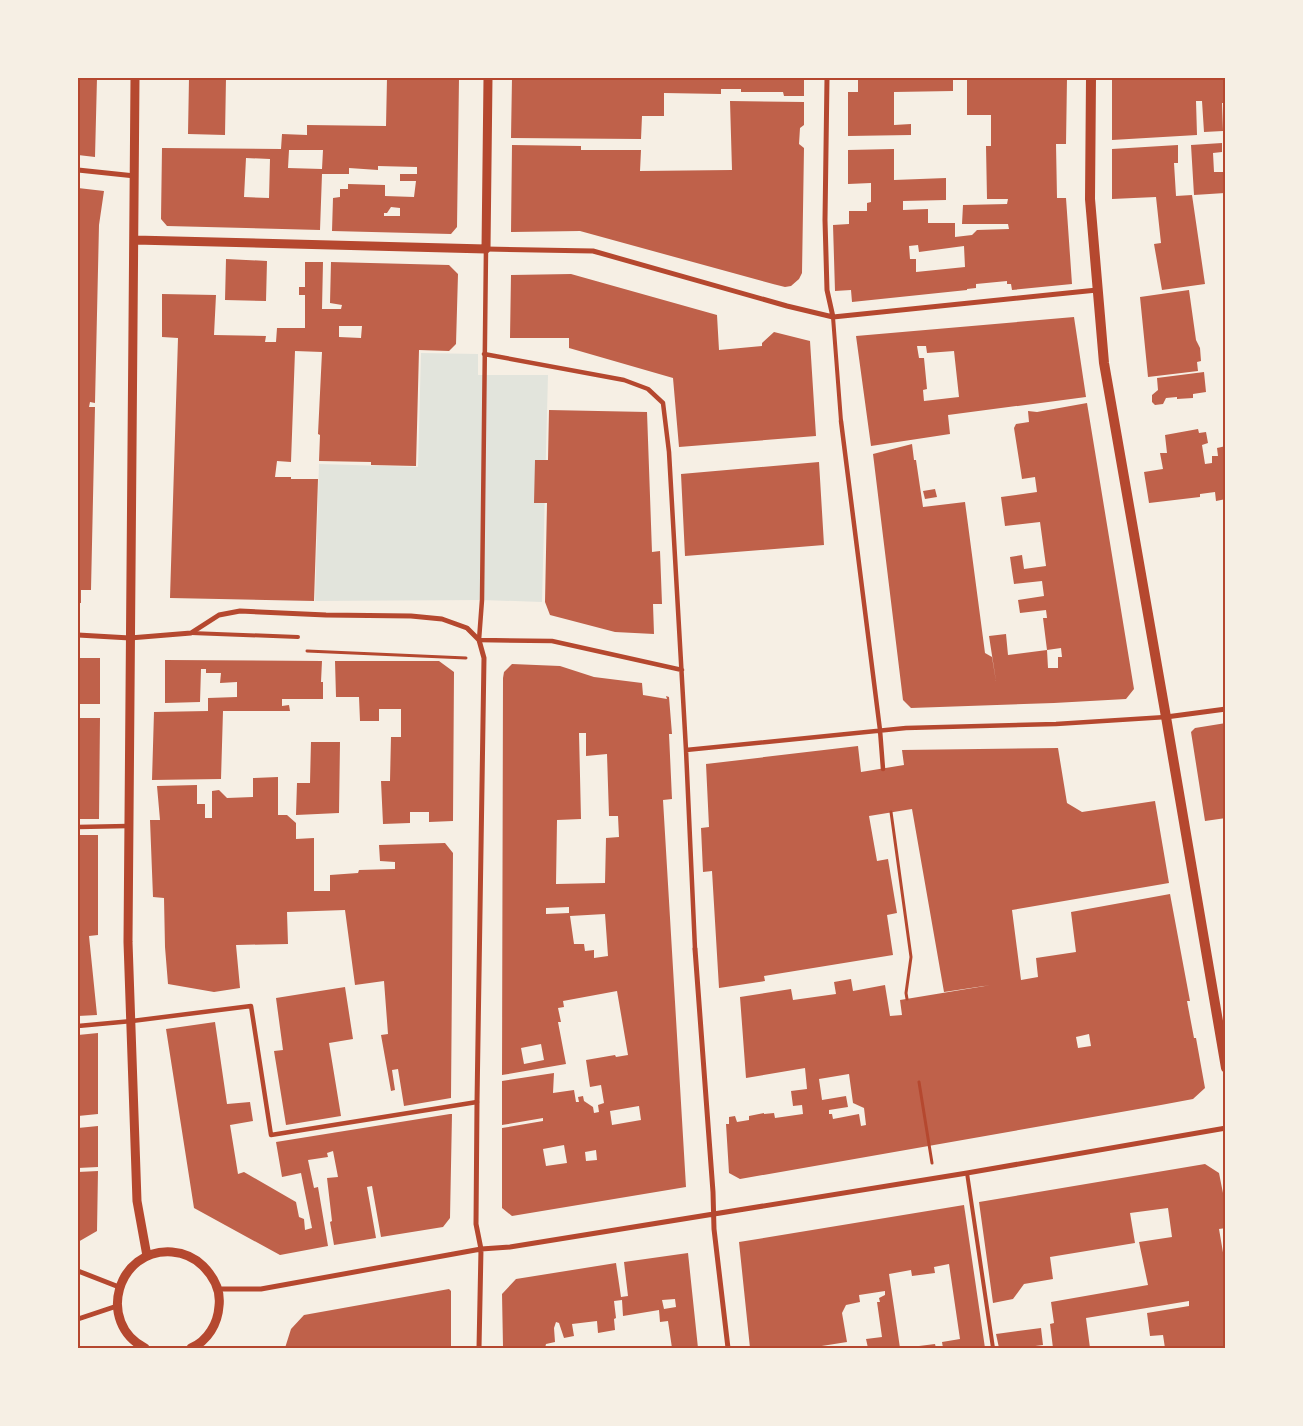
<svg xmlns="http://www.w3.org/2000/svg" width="1303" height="1426" font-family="'DM Sans',sans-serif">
<rect width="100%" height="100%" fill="#f6efe4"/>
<path fill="#e2e4dc" d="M421,353L478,354V375H548L542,602L482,600L315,601L319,464L418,467Z"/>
<path fill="#bf614a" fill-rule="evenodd" d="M78,78H97L95,157L78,155Z
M189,78H226L225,135L188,134Z
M387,78H459L457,227L451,234L332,231L333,198L340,197V189H348V184L385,185V196L414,197L416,181H400V174H417V167L378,166V170L349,168V174H322L320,230L167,226L161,219L162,148L281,149L282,134L307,135V125L386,126ZM289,150H323L322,169L288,168ZM246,158L270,159L269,198L244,197ZM391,207L400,208V216H384V213H387Z
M512,78H804V96H784L783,92H741V89H721V94L664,93V116H642L641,139L511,138Z
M858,78H953V91L894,92V125L911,124V135L848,136V92H858Z
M967,78H1067L1066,144H1056L1057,198H1066L1072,284L1012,290L1011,284H1007V281L976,284V288L967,289V290L852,302L851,290L835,291L833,225L849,224V211H867V203L871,202V183L848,184V150L894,149V180L946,178V200L903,201V210L928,209V223H955V237L972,235L977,230L1009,229L1008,224H962L963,205L1007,204L1008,199H987L986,146H991V115H967ZM918,245L919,252L964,246L965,267L916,272V259H910L909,246Z
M1112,78H1223L1224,84H1226V103H1222L1223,131L1204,132L1202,101H1196L1197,135L1112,140Z
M730,101L804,102V125L800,128L799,144L804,148L802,273L799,279L791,286L785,287L773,284L580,231L511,232L512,145L581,146V150H641L640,171L732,170Z
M1222,143V152L1213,153L1214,172H1224L1225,193L1194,195L1191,145Z
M1178,145V163H1174L1176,196L1192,195L1205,284L1162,290L1154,244L1161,243L1156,197L1112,199V149Z
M78,188L104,191L99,225L95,403L90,402L89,407H95L91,590H81V603H78Z
M226,259L267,261L266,301L225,300Z
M305,262H323L322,309H341L342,305L330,303L331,262L449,265L458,274L456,344L449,351L419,350L416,466L371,465V462L319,461L320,435L318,434L322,352L295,351L291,462L277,461L275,477H291V479H318L314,601L170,598L178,338L162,337V294L216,295L214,335L266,336L265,342H276L277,328H305V295H299V287H305ZM339,326H362L361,338L339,337Z
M571,274L717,315L719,350L762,346V343L774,332L810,341L816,436L679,447L673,378L569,348V338H510L511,275Z
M1189,290L1196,340L1200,348L1201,361L1197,362L1198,371L1148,377L1140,297Z
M1074,317L1086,397L948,415L950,434L871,446L856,336ZM917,346H926L927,353L954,351L959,397L924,401L923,390L927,389L924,358H919Z
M1204,372L1206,392L1193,394V398L1177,399V397L1166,398L1163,404L1155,405L1152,402V395L1158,390L1157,378Z
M1087,403L1134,689L1126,699L1054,703L911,708L903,700L873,454L912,444L914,460H916L923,507L965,502L985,653L992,657L996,681L989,636L1006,634L1008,655L1047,650L1048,668H1058V657H1062L1061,648L1047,650L1043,618H1047L1046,610L1020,613L1018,600L1044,596L1042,581L1014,584L1012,571L1010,557L1022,555L1024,569L1046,566L1040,522L1005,526L1001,497L1037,492L1035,477L1022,479L1014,428L1016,424L1029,422L1028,411L1037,412Z
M549,410L647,412L652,552L660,551L662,604H653L654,634L615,632L550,615L545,602L547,503H534L535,460H548Z
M1198,429L1199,433L1206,432L1208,443L1202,445L1205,464L1212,463V456H1218L1217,448L1226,446V499L1216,501L1215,492L1200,494V497L1149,503L1144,472L1163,469L1160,453H1167L1165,435Z
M819,462L824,545L685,556L681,474Z
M935,489L937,497L925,499L923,491Z
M78,658H100V704H78Z
M165,660L322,661L321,682H323V699H282V706L289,705L290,711H223L221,779L152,780L154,712L208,711V698L237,697V682L220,683L221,673H206V669H201L200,702L165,703Z
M335,661H439L454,672L453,821L429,822V812H410V823L383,824L381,781H390L391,737H401V709H379V721H360L359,697H336Z
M512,664L560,666L594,677L642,683L643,695L667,699L666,696L669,697L672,734H669L672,799L663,800L686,1187L512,1216L502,1208V1128L543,1121V1118L502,1125V1081L554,1073L553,1093L574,1090L576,1102H579L578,1097L583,1096L584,1101L593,1107L594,1113L599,1112L598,1105L604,1103L601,1085L590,1087L586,1060L615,1055L616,1057L628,1055L617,991L563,1001L564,1007L558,1008L561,1022H558L566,1064L502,1075L503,678L504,672ZM579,733H586V756L607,754L609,816H618L619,837L606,838L605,883L556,884L557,820L581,819ZM569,907V913L546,914V908ZM605,914L608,956L594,958V950L585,951L584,944H574L570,916ZM541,1044L544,1060L524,1064L521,1048ZM639,1106L641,1120L612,1125L610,1111ZM564,1145L567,1163L546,1166L543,1149ZM596,1150L597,1160L586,1161L585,1152Z
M78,718H100L99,819H78Z
M1226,723V818L1205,821L1191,732L1195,728Z
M311,742H340L339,813L296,815L297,783H310Z
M858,746L861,772L904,765L902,750L1058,748L1067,803L1082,812L1155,801L1169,883L1012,910L1021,980L1038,977L1036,958L1076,952L1071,912L1170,894L1190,1001H1187L1194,1038H1196L1205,1088L1193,1099L1161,1105L740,1179L729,1173L726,1124H729V1117L735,1116L737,1122L749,1120V1116L764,1113V1114L774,1113L775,1118L803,1114L802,1105L793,1106L791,1091L807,1089L805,1068L746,1078L740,997L791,989L793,1000L836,994L834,982L851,979L853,991L885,985L890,1016L902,1015L900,1000L991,985L944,992L912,809L869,816L877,861L888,859L897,913L887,915L893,955L764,976L765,981L719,988L712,871L703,872L701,828L709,827L706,764ZM1089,1034L1091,1046L1078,1048L1076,1037ZM849,1074L853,1103L864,1108L866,1125L861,1126L859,1114L833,1119L832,1114H829V1110L848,1107L846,1096L822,1100L819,1079Z
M278,777V815H287L296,823V839L314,838V891H330V875L358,873L359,870L395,869V862L380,861L379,845L445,843L453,853L451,1098L404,1106L398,1069L392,1070L395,1090L391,1091L381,1035L388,1034L384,981L355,985L345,910L287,912L288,944L236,945L240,988L214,992L168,984L165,947L164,898L153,897L150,820H160L157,786L197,785V804H205V818H212V791L219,790L227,798L253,797V778Z
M78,835H98V935L89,936L97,1015L78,1016Z
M345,987L353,1039L329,1043L341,1116L286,1125L274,1051L283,1050L276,998Z
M215,1022L227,1104L250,1102L253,1121L230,1125L238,1174L244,1172L296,1202L299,1217L304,1219L305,1230L312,1228L301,1173L282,1177L276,1142L450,1114H452L450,1218L443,1227L381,1237L372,1186L367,1187L376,1238L334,1245L330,1222L332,1221L327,1178L338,1177L333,1151L327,1153L328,1157L308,1160L314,1188L318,1187L328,1246L280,1255L194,1208L166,1029Z
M98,1033V1114L78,1116V1035Z
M98,1126V1167L78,1168V1128Z
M1205,1164L1219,1173L1226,1208V1228L1219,1229L1226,1270V1348H1165L1163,1335L1150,1336L1147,1313L1189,1306V1301L1086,1318L1090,1348H1053L1050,1324L1054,1323L1051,1302L1148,1285L1139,1242L1172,1237L1168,1208L1130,1213L1135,1243L1050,1257L1053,1279L1024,1284L1013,1299L993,1303L979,1202Z
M98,1171L97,1231L78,1242V1172Z
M964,1205L985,1348H943L942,1342L960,1339L949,1264L934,1267L935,1273L912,1276L911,1270L889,1274L900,1348H868L866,1339L882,1337L877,1302H880L879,1298L885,1295V1291L859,1295L860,1302L846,1305L842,1313L847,1342L809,1348H750L739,1242Z
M688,1253L698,1348H672L668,1321L660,1322L659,1310L623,1316L622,1300L614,1301L616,1318L614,1319L615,1330L598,1333L597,1321L572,1324L574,1336L564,1338L559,1323L556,1322L554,1328L555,1342L546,1344L545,1348L503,1347L502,1294L516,1279L616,1263L621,1297L628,1296L624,1262ZM675,1299L676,1307L664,1309L662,1300Z
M449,1289L451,1291V1348H285L291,1329L304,1315Z
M1041,1328L1043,1345L1020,1348H999L996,1334Z
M935,1344L936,1348H911V1347Z"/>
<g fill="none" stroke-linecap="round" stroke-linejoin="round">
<path stroke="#b5482f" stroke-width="3" d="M307,651L466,658
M891,812L911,957L906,993L907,999
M919,1082L932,1163"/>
<path stroke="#b5482f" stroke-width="4" d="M833,317L841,421
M191,633L298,637
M967,1173L993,1348"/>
<path stroke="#b5482f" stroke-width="4.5" d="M486,249L482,600L479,640L552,641L682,670
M484,354L624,380L648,389L663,403L669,452L686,750L906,728L1056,724L1166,717
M841,421L880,730L883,769
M686,750L695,949
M78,827L128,826
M78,1026L132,1021L251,1006L271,1135L477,1102"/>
<path stroke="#b5482f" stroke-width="5" d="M827,78L825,220L827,290L833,317
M78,170L135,176
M486,249L593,251L787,306L833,317L1097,290
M78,635L130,638L191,633L219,615L240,611L326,615L411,616L442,619L467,628L479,640L484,658L477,1102L476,1224L481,1249L479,1348
M1166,717L1226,709
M695,949L713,1192L714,1229L728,1348
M78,1271L119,1287
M218,1289H261L481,1249L510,1247L967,1173L1226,1128
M78,1319L117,1306"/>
<path stroke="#b5482f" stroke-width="9" d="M135,78L128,942L137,1201L147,1256
M135,240L486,249L488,78
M145,1348C96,1323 117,1248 172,1252C184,1253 194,1257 203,1266C213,1276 221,1290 219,1306C218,1323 208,1341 191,1348"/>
<path stroke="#b5482f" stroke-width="10" d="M1091,78L1090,199L1104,363L1166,717L1226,1068"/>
</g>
<rect width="1303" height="1426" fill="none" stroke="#f6efe4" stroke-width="158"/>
<rect x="79" y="79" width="1145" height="1268" fill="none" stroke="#b5482f" stroke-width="2"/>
</svg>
